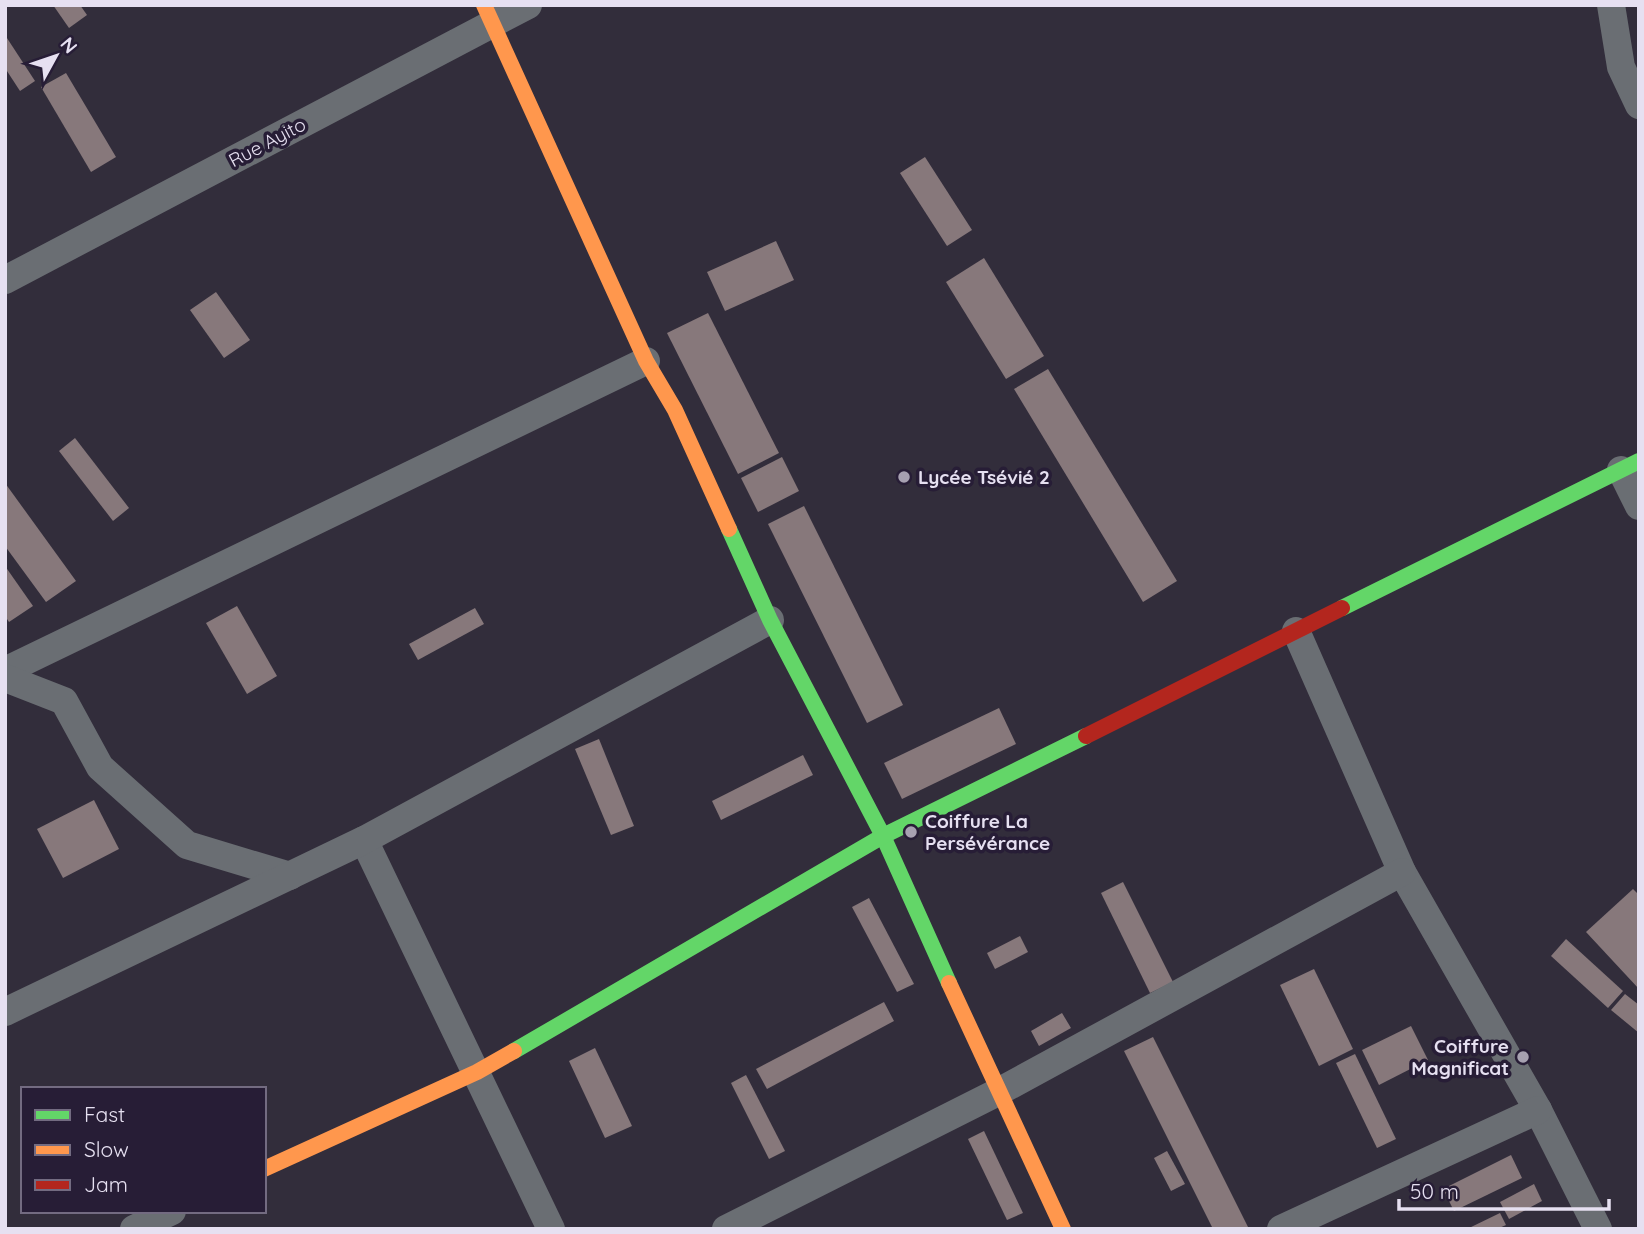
<svg xmlns="http://www.w3.org/2000/svg" width="1644" height="1234" viewBox="0 0 1644 1234" font-family="Quicksand,sans-serif">
  <style>
    .building { fill: #87787b }
    .lines { fill: none; stroke-linecap: round; stroke-linejoin: round }
    .street { stroke: #6a6e73; stroke-width: 28 }
    .fast { stroke: #63d668; stroke-width: 16 }
    .slow { stroke: #ff974d; stroke-width: 16 }
    .jam { stroke: #b3261e; stroke-width: 16 }
    .poi-dot { fill: #a7a1b1; stroke: #271d36; stroke-width: 2.5 }
    .labels { text-anchor: middle; stroke-width: 7; stroke-linejoin: round; paint-order: stroke }
    .street-label { font-size: 19px; fill: #e6e0f1; stroke: #271d36 }
    .poi-label { font-size: 19px; font-weight: bold; fill: #e6e0f1; stroke: #271d36; text-anchor: start }
  </style>
  <rect width="100%" height="100%" fill="#322d3b"/>
  <g class="building">
    <polygon points="53,5 80,5 87,15 69,28"/>
    <polygon points="5,35 35,81 20,91 5,68"/>
    <polygon points="66,73 116,157 91,172 41,87"/>
    <polygon points="925,157 972,230 947,246 900,173"/>
    <polygon points="776,241 794,280 725,311 707,272"/>
    <polygon points="984,258 1044,356 1006,379 946,282"/>
    <polygon points="216,292 250,340 224,358 190,310"/>
    <polygon points="708,313 779,453 738,474 667,333"/>
    <polygon points="1048,369 1177,581 1143,602 1014,389"/>
    <polygon points="75,438 129,508 113,521 59,451"/>
    <polygon points="782,457 799,491 758,512 741,478"/>
    <polygon points="5,483 76,581 46,602 5,546"/>
    <polygon points="804,506 903,705 867,723 768,524"/>
    <polygon points="5,566 33,606 9,622 5,616"/>
    <polygon points="237,606 277,676 247,694 206,623"/>
    <polygon points="475,608 484,624 418,660 409,644"/>
    <polygon points="999,708 1016,744 902,799 884,763"/>
    <polygon points="599,739 634,826 611,835 575,749"/>
    <polygon points="803,755 813,775 721,820 712,801"/>
    <polygon points="94,800 119,849 63,878 37,829"/>
    <polygon points="1123,882 1173,982 1150,993 1101,893"/>
    <polygon points="1633,889 1639,895 1639,989 1586,932"/>
    <polygon points="869,898 914,984 897,992 852,907"/>
    <polygon points="1020,936 1028,952 995,969 987,953"/>
    <polygon points="1566,939 1623,991 1608,1008 1551,956"/>
    <polygon points="1314,969 1353,1049 1319,1066 1280,985"/>
    <polygon points="1625,994 1639,1005 1639,1033 1611,1010"/>
    <polygon points="884,1002 894,1021 767,1089 756,1069"/>
    <polygon points="1062,1013 1071,1028 1039,1046 1031,1031"/>
    <polygon points="1411,1026 1428,1060 1379,1085 1362,1050"/>
    <polygon points="1153,1037 1249,1229 1213,1229 1124,1051"/>
    <polygon points="595,1048 632,1126 605,1138 569,1061"/>
    <polygon points="1355,1054 1396,1139 1377,1148 1336,1063"/>
    <polygon points="746,1075 785,1151 769,1159 731,1083"/>
    <polygon points="984,1131 1023,1213 1007,1220 968,1139"/>
    <polygon points="1167,1151 1185,1184 1171,1191 1154,1158"/>
    <polygon points="1511,1155 1522,1178 1454,1211 1443,1189"/>
    <polygon points="1534,1184 1542,1201 1509,1219 1500,1202"/>
    <polygon points="1500,1213 1506,1225 1497,1229 1467,1229"/>
  </g>
  <g class="lines">
    <g class="street">
      <polyline points="1611,5 1621,67 1639,105"/>
      <polyline points="5,280 528,5"/>
      <polyline points="1621,470 1639,506"/>
      <polyline points="1296,631 1402,872 1538,1110 1598,1229"/>
      <polyline points="5,671 646,361"/>
      <polyline points="5,678 64,701 100,767 187,845 290,876"/>
      <polyline points="364,840 551,1229"/>
      <polyline points="5,1012 364,840 770,620"/>
      <polyline points="134,1229 172,1211"/>
      <polyline points="726,1229 998,1092 1402,872"/>
      <polyline points="1281,1229 1538,1110"/>
    </g>
    <g class="fast">
      <polyline points="729,529 770,620 883,836 949,983"/>
      <polyline points="1342,608 1639,461"/>
      <polyline points="514,1051 883,836 1086,736"/>
    </g>
    <g class="slow">
      <polyline points="484,5 646,361 675,410 729,529"/>
      <polyline points="949,983 1063,1229"/>
      <polyline points="264,1169 477,1072 514,1051"/>
    </g>
    <polyline class="jam" points="1086,736 1342,608"/>
  </g>
  <g class="poi-dot">
    <circle cx="904" cy="477" r="7"/>
    <circle cx="911" cy="832" r="7"/>
    <circle cx="1523" cy="1057" r="7"/>
  </g>
  <g class="labels">
    <g class="street-label">
      <text transform="translate(267 142) rotate(-28)" y="7">Rue Ayito</text>
    </g>
    <g class="poi-label">
      <text x="918" y="484">Lycée Tsévié 2</text>
      <text x="925" y="828">Coiffure La<tspan x="925" dy="22">Persévérance</tspan></text>
      <text x="1509" y="1053" text-anchor="end">Coiffure<tspan x="1509" dy="22">Magnificat</tspan></text>
    </g>
  </g>
  <rect width="1644" height="1234" fill="none" stroke="#e6e0f1" stroke-width="14"/>
  <rect x="21" y="1087" width="245" height="126" fill="#271d36" stroke="#736b81" stroke-width="2"/>
  <rect x="35" y="1110" width="35" height="10" fill="#63d668" stroke="#736b81" stroke-width="2"/>
  <text x="84" y="1122" font-size="21" fill="#e6e0f1">Fast</text>
  <rect x="35" y="1145" width="35" height="10" fill="#ff974d" stroke="#736b81" stroke-width="2"/>
  <text x="84" y="1157" font-size="21" fill="#e6e0f1">Slow</text>
  <rect x="35" y="1180" width="35" height="10" fill="#b3261e" stroke="#736b81" stroke-width="2"/>
  <text x="84" y="1192" font-size="21" fill="#e6e0f1">Jam</text>
  <g transform="translate(56 56) rotate(50)" stroke="#271d36" stroke-width="5" paint-order="stroke">
  <path d="M0-5L12 26L0 18L-12 26Z" fill="#e6e0f1"/>
  <text y="-10" font-size="19" font-weight="bold" text-anchor="middle" fill="#e6e0f1">N</text>
  </g>
  <path d="M1399 1199v10h210v-10" fill="none" stroke="#e6e0f1" stroke-width="3.5"/>
  <text x="1410" y="1199" font-size="21" fill="#e6e0f1" stroke="#271d36" stroke-width="5" paint-order="stroke">50 m</text>
</svg>
